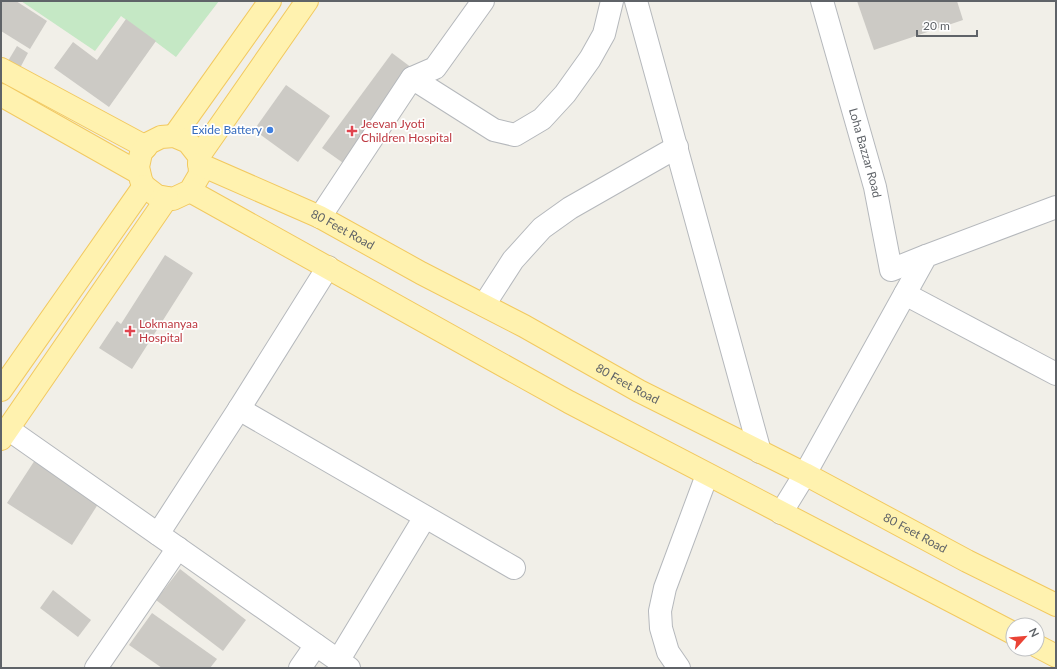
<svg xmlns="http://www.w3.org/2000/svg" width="1057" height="669" viewBox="0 0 1057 669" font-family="Lato,sans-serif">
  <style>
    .green { fill: #c5e8c5 }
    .building { fill: #cccac5 }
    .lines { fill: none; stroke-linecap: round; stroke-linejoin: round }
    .minor-casing { stroke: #b5b8bc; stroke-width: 24 }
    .major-casing { stroke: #f2c960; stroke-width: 24 }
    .minor { stroke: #fff; stroke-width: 22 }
    .major { stroke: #fff2af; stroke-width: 22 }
    .shop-dot { fill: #3f7fe0; stroke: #fff; stroke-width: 1.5 }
    .health-dot { fill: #e0444e; stroke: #fff; stroke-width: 1.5 }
    .labels { text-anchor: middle; stroke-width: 3.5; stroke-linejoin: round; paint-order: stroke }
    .health-label { font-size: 12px; fill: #be3a42; stroke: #fff; text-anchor: start }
    .shop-label { font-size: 12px; fill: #366cbe; stroke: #fff; text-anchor: end }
    .street-label { font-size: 12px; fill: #5f6368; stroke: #fff }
  </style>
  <rect width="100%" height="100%" fill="#f1efe8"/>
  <polygon class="green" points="21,1 219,1 176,57 121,16 95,51"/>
  <g class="building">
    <polygon points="1,1 16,1 47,21 30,49 1,31"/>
    <polygon points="857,1 957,1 963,20 874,50"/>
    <polygon points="126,19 156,41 109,107 54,68 73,42 97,60"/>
    <polygon points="17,46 28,53 20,68 8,61"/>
    <polygon points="392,53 416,71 346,165 322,148"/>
    <polygon points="286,85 330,116 298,162 254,130"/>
    <polygon points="165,255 193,273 132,369 99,348 117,321 121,324"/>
    <polygon points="35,460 100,501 72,545 7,503"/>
    <polygon points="180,569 246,620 223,651 156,600"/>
    <polygon points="53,590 91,620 78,637 40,608"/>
    <polygon points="152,613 217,659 210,668 162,668 129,645"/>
  </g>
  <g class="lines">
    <g class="minor-casing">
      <g id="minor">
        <polyline points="636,1 760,452"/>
        <path id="s1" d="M 822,1 L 875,187 L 891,270 L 926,256"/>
        <polyline points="412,78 435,68 483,1"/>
        <polyline points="320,217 412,78 494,130 515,135 542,119 565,94 590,59 604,34 612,1"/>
        <polyline points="905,294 1056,374"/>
        <polyline points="484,305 513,260 542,228 570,208 677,147"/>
        <polyline points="239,409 514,568"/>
        <polyline points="8,429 349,668"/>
        <polyline points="781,513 805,474 926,256 1056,207"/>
        <polyline points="158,534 239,409 328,267"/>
        <polyline points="338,661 425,517"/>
        <polyline points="96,668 178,548"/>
        <polyline points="300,668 316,645"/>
        <polyline points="679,668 668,652 661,628 660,611 665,588 707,475"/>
      </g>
    </g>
    <g class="major-casing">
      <g id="major">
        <polyline points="1,69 146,147"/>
        <polyline points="1,95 139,173"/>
        <polyline points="174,136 270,1"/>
        <polyline points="199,156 188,142 174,136 161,137 149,143 141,153 138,167 141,180 144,186 157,196 173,199 190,191 200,174 199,156 307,1"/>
        <path id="s2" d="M 199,164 L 320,217 L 421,273 L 524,326 L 639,391 L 805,474 L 967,561 L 1056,605"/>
        <polyline points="190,191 569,402 1013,633"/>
        <polyline points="1,390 144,186"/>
        <polyline points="1,439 167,198"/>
        <polyline points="1037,646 1056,656"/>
      </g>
    </g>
    <use href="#minor" class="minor"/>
    <use href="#major" class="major"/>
  </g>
  <circle class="shop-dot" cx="270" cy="130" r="4"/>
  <g class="health-dot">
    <path d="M350 125h4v4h4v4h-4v4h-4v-4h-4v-4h4z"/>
    <path d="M128 325h4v4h4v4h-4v4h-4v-4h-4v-4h4z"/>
  </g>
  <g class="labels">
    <g class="health-label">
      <text x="361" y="128">Jeevan Jyoti<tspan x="361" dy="14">Children Hospital</tspan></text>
      <text x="139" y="328">Lokmanyaa<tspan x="139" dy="14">Hospital</tspan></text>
    </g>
    <g class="shop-label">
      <text x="262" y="134">Exide Battery</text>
    </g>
    <g class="street-label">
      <text dy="4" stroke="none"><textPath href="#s1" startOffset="158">Loha Bazzar Road</textPath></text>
      <text dy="4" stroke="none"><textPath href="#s2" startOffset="158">80 Feet Road</textPath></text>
      <text dy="4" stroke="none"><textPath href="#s2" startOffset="482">80 Feet Road</textPath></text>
      <text dy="4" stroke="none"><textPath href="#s2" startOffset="806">80 Feet Road</textPath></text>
    </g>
  </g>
  <rect width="1057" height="669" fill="none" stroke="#5f6368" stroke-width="4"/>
  <g transform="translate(1025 637) rotate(63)"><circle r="19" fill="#ffffff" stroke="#bfc1c3"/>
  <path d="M0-3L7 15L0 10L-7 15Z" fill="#ea4335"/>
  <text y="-6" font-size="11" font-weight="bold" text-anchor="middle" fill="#5f6368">N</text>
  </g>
  <path d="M917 30v6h60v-6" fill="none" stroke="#5f6368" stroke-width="2"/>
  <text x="923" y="30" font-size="12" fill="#5f6368" stroke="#ffffff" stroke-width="3" paint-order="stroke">20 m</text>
</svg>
